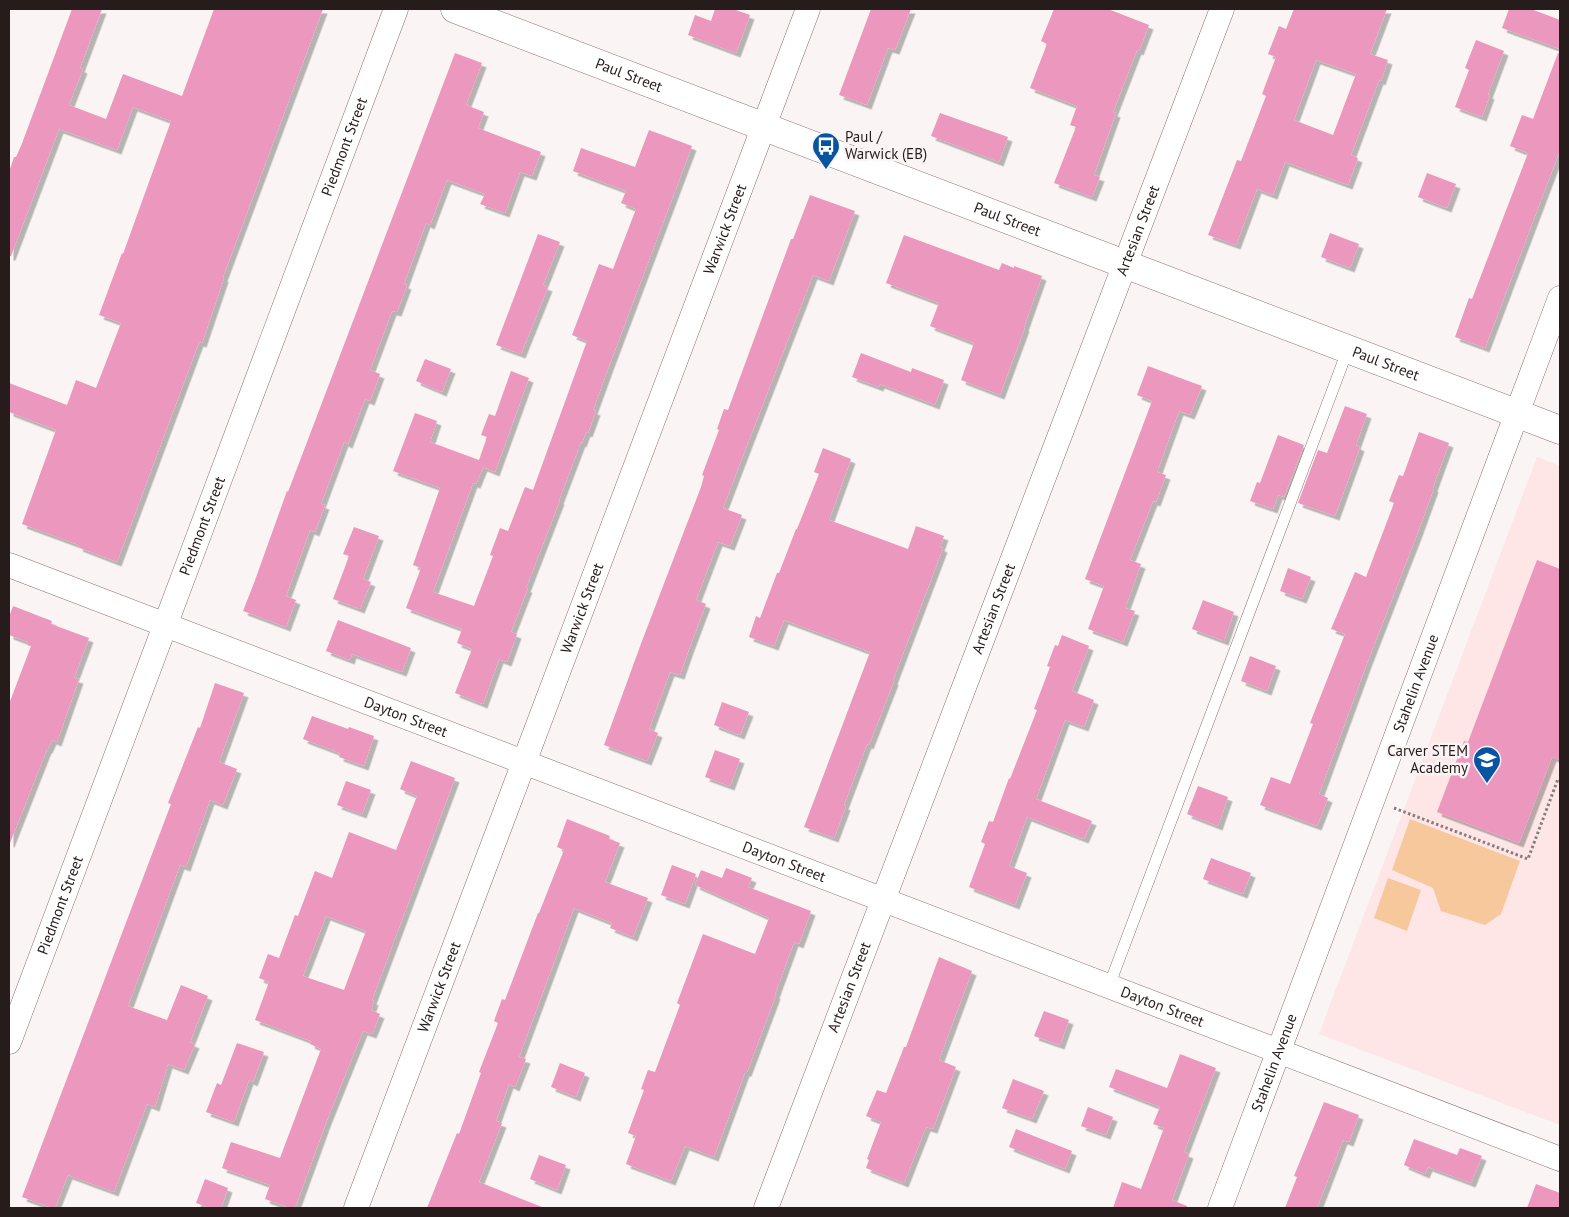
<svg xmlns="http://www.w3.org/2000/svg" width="1569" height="1217" viewBox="0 0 1569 1217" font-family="'PT Sans',sans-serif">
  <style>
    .built { fill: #fee5e6 }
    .green { fill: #f8c89d }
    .building { fill: #ec97be; fill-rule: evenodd; filter: url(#shadow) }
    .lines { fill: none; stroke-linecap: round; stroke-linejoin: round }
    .service-casing { stroke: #8d7172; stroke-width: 12 }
    .minor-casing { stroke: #8d7172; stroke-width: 25 }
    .tertiary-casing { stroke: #8d7172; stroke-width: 29 }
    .path { stroke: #877e7e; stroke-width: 3; stroke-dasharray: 2.5 2.5; stroke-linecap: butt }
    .service { stroke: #fff; stroke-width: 11 }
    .minor { stroke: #fff; stroke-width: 24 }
    .tertiary { stroke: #fff; stroke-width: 28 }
    .labels { text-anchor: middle; stroke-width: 5; stroke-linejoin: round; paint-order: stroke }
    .street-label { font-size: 15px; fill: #271c1c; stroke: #faf4f4 }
    .poi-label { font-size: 15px; fill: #271c1c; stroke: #faf4f4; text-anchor: start }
  </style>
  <defs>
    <filter id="shadow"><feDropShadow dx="4.5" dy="4.5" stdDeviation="0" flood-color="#0004"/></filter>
  </defs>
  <rect width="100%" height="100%" fill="#faf4f4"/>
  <polygon class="built" points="1537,457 1560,466 1560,1125 1319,1034"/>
  <g class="green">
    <polygon points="1410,819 1520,861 1501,914 1485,925 1441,911 1433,888 1392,870"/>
    <polygon points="1388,878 1421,890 1407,931 1374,918"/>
  </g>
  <g class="building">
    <polygon points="72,9 102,9 80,68 83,69 69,105 106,119 123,74 182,96 214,9 323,9 223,277 224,278 202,343 199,342 117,562 78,547 79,545 22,524 56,430 9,412 9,383 67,405 76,380 96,388 121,323 99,315 122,253 123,254 171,121 133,107 117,150 59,129 11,256 9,256 9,172 14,157 16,157 21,146"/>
    <polygon points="715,9 733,9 750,15 736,53 688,35 695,15 711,21"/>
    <polygon points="871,9 911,9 895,50 888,48 867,105 839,95"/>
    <polygon points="1054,9 1108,9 1149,25 1139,51 1137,50 1113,112 1116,113 1094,175 1100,177 1092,197 1054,183 1076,127 1070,125 1077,106 1030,88 1047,44 1041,41"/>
    <path d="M 1294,9 L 1387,9 L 1370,54 L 1388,60 L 1381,81 L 1379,80 L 1351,155 L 1358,158 L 1348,185 L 1285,162 L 1273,195 L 1257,189 L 1236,245 L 1208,235 L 1237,160 L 1241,161 L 1266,96 L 1262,94 L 1276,57 L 1268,54 L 1279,26 L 1286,29 ZM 1316,60 L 1356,74 L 1333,135 L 1294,120 Z"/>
    <polygon points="1509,9 1531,9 1560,20 1560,49 1502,28"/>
    <polygon points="1476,40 1504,51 1488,94 1490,95 1482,117 1455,107 1469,70 1465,68"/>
    <polygon points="455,53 482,63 466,105 484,112 478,128 541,152 532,176 520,172 505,213 480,204 485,194 447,180 430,225 426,223 404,284 407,285 397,312 392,311 370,370 380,374 370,401 365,399 348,444 344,442 321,504 325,505 315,532 310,530 286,596 296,600 286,627 243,611 254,583 287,491 288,492"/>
    <polygon points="1558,53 1560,53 1560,150 1485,348 1455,337 1469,298 1472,299 1528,153 1510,146 1522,115 1533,119"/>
    <polygon points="940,113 1008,137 999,162 931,136"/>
    <polygon points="649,130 692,146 609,366 593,410 596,411 588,433 586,432 582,443 581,442 559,500 560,500 526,588 528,588 511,632 517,634 507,662 499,659 483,704 455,693 472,649 457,643 462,629 406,608 421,568 413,565 440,488 393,471 415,413 437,421 430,442 479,460 487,437 481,435 489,414 495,416 511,371 529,378 495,472 483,467 476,484 473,483 433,592 474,606 493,556 490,555 500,528 508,531 525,487 533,490 554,432 587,341 572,335 599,264 613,269 636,209 621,203 626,191 573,171 581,148 635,167"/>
    <polygon points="1427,173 1456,184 1447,208 1418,197"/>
    <polygon points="810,195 855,211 829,281 813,275 744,453 723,508 742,515 730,546 718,542 696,600 706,604 689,649 680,675 670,672 649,729 658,733 647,761 604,745 642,641 701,487 704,476 702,475 719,430 717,429 724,409 728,410 791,239 793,239"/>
    <polygon points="1330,233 1359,244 1350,268 1321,257"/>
    <polygon points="538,234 560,242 543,285 548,287 521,354 496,345"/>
    <polygon points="904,235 999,270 1002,263 1014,268 1014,266 1042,276 1024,327 1025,327 1000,395 961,380 974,343 930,326 939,303 886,283"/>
    <polygon points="861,353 911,372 912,368 944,380 935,405 880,384 879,387 852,377"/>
    <polygon points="425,359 451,369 442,392 416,381"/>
    <polygon points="1148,366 1202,386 1190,415 1179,411 1157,472 1166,475 1156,502 1153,501 1130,560 1141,564 1125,608 1135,611 1123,642 1088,629 1104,586 1085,579 1152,401 1137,395"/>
    <polygon points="1345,406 1367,414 1356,445 1360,447 1335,516 1298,503 1318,450 1327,453"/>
    <polygon points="1419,432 1449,443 1433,487 1434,488 1418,532 1367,663 1319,794 1328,798 1317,826 1260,805 1271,777 1290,784 1313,724 1310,723 1345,634 1331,629 1355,572 1366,577 1394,503 1389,501 1399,475 1403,476"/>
    <polygon points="1278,435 1304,445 1284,497 1278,495 1273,509 1250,501 1257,482 1260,483"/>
    <polygon points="823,448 851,459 829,520 908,549 916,526 944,536 940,547 943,548 893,680 894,681 869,745 867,744 844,805 846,806 834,838 804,827 870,652 784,620 774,646 749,637 756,616 760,618 777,573 779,573 796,529 797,529 819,474 814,472"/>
    <polygon points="354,527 379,536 363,579 371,582 360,609 333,599 349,556 343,554"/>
    <polygon points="1537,560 1560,569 1560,760 1552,757 1519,843 1437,812 1464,741 1468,742"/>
    <polygon points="1288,568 1311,577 1302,599 1280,591"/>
    <polygon points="1203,600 1234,612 1224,641 1192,629"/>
    <polygon points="13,606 52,621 51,624 89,638 74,678 79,679 57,742 52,740 48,749 47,749 10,843 9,843 9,704 31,646 27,645 28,642 9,635 9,617"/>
    <polygon points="338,620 411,648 402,672 352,654 350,660 326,651"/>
    <polygon points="1062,635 1089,646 1072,691 1094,700 1084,727 1065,720 1036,799 1092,821 1084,839 1027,817 1009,866 1027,873 1015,905 969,887 985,844 981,842 989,821 993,822 1009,778 1010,779 1037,710 1034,709 1050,667 1047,666 1055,645 1058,646"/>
    <polygon points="1250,656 1276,666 1267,691 1241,681"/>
    <polygon points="215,683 244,693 219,762 237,769 223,805 210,800 186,867 180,865 128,1006 167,1020 181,985 208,996 190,1042 195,1044 184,1070 168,1064 155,1107 147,1104 114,1192 68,1175 55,1208 52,1208 22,1197 171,804 168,803 198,727 200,728"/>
    <polygon points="722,702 749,712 740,735 714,725"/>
    <polygon points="312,716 348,729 349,727 374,736 364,766 339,757 340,753 303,739"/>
    <polygon points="715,750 740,759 730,786 705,777"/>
    <path d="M 411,761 L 455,778 L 372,1000 L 374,1001 L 371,1010 L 380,1014 L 372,1034 L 363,1031 L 327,1120 L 295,1208 L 290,1208 L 265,1199 L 270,1185 L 222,1168 L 231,1142 L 280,1158 L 321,1049 L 310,1044 L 311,1041 L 255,1020 L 269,982 L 259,978 L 268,954 L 279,958 L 295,915 L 298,916 L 315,871 L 332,878 L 349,832 L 396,850 L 417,796 L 400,789 ZM 326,916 L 366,931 L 344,990 L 303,976 Z"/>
    <polygon points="346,781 371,790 362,814 337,805"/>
    <polygon points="1198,786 1228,797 1218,826 1187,814"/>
    <polygon points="567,819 610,836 609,839 620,843 605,882 648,898 633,937 610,928 612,923 574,908 519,1057 526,1059 515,1087 509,1084 496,1121 502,1123 479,1182 542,1207 542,1208 427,1208 457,1133 459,1134 481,1073 479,1072 498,1023 494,1021 502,999 505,1000 538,913 539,913 564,850 557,847"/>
    <polygon points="1211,858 1251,873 1243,894 1203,879"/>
    <polygon points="672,865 696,874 685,904 661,895"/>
    <polygon points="726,868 752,878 748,887 811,911 799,944 794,942 775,994 776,995 747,1072 745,1072 714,1157 685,1146 671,1181 626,1164 636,1136 628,1133 644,1090 641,1089 648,1070 655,1072 680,1005 677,1003 703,934 755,954 769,918 695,885 701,870 722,878"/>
    <polygon points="939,957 972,971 939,1060 956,1067 933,1129 926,1127 904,1183 866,1168 869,1160 867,1159 881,1122 866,1116 877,1090 886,1093 904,1047 906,1047"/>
    <polygon points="1044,1011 1069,1020 1060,1045 1034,1036"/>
    <polygon points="237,1043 264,1052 253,1082 249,1080 234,1122 206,1112 217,1083 221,1085"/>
    <polygon points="1180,1054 1216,1068 1184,1152 1189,1154 1172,1200 1187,1206 1187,1208 1113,1208 1122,1182 1141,1189 1164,1128 1153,1124 1160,1107 1109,1087 1116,1069 1167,1088"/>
    <polygon points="560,1063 585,1073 576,1097 551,1087"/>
    <polygon points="1013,1079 1044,1091 1032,1119 1002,1108"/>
    <polygon points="1324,1102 1359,1115 1349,1142 1343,1140 1317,1208 1285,1208 1297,1177 1294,1176"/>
    <polygon points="1088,1107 1113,1117 1106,1135 1081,1126"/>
    <polygon points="1016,1129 1072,1151 1065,1169 1009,1147"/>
    <polygon points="1414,1139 1457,1155 1460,1148 1482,1156 1471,1183 1428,1167 1425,1174 1404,1165"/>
    <polygon points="539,1155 566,1165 557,1190 530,1179"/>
    <polygon points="205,1179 228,1188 221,1208 210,1208 196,1203"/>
    <polygon points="1536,1184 1560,1193 1560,1208 1527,1208"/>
  </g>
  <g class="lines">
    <g class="service-casing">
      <polyline id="service" points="1109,986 1348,349"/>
    </g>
    <g class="minor-casing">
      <g id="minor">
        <path id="s1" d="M 9,565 L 1560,1159"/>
        <path id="s2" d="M 9,1042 L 396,9"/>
        <path id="s3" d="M 356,1208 L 808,9"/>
        <path id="s4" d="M 766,1208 C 916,808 1071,409 1222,9"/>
        <path id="s5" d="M 1220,1208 L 1560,298"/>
      </g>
    </g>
    <g class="tertiary-casing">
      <g id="tertiary">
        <path id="s6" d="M 455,9 L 1560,430"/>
      </g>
    </g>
    <polyline class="path" points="1394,808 1528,859 1558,779 1560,780"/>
    <use href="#service" class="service"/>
    <use href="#minor" class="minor"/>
    <use href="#tertiary" class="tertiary"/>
  </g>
  <defs>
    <g id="bus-pin" transform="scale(1.4375)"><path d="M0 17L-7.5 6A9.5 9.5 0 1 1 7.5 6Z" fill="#0754a3" stroke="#faf4f4"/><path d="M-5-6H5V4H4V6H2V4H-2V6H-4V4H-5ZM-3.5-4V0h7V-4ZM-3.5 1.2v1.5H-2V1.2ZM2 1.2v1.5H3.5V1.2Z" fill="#fff"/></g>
    <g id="school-pin" transform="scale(1.4375)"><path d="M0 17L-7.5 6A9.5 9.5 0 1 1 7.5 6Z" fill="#0754a3" stroke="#faf4f4"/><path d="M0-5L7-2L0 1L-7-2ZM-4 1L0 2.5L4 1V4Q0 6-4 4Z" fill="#fff"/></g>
  </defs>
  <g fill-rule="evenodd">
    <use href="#bus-pin" x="826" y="146"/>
    <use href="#school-pin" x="1487" y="760"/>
  </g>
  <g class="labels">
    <g class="street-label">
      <text dy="5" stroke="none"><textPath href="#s6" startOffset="186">Paul Street</textPath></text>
      <text dy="5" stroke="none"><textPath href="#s2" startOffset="956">Piedmont Street</textPath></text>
      <text dy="5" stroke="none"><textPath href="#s6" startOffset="591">Paul Street</textPath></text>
      <text dy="5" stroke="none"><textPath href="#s3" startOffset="1046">Warwick Street</textPath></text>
      <text dy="5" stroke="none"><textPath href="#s4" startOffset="1046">Artesian Street</textPath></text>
      <text dy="5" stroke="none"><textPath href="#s6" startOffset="996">Paul Street</textPath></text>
      <text dy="5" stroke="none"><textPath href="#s2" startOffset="551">Piedmont Street</textPath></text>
      <text dy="5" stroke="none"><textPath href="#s3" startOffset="641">Warwick Street</textPath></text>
      <text dy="5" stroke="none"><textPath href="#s4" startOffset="641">Artesian Street</textPath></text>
      <text dy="5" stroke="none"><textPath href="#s5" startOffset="560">Stahelin Avenue</textPath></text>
      <text dy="5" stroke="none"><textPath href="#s1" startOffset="425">Dayton Street</textPath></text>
      <text dy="5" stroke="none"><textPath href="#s1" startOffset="830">Dayton Street</textPath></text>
      <text dy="5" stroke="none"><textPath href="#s2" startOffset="146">Piedmont Street</textPath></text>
      <text dy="5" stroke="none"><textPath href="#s3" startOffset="236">Warwick Street</textPath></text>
      <text dy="5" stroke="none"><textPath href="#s4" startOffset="236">Artesian Street</textPath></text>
      <text dy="5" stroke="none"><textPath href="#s1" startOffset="1235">Dayton Street</textPath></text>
      <text dy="5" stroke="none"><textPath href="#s5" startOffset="155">Stahelin Avenue</textPath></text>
    </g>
    <g class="poi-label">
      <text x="845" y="142">Paul /<tspan x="845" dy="17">Warwick (EB)</tspan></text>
      <text x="1468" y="756" text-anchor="end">Carver STEM<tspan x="1468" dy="17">Academy</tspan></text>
    </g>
  </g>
  <rect width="1569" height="1217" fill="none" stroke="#271c1c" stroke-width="20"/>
</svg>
